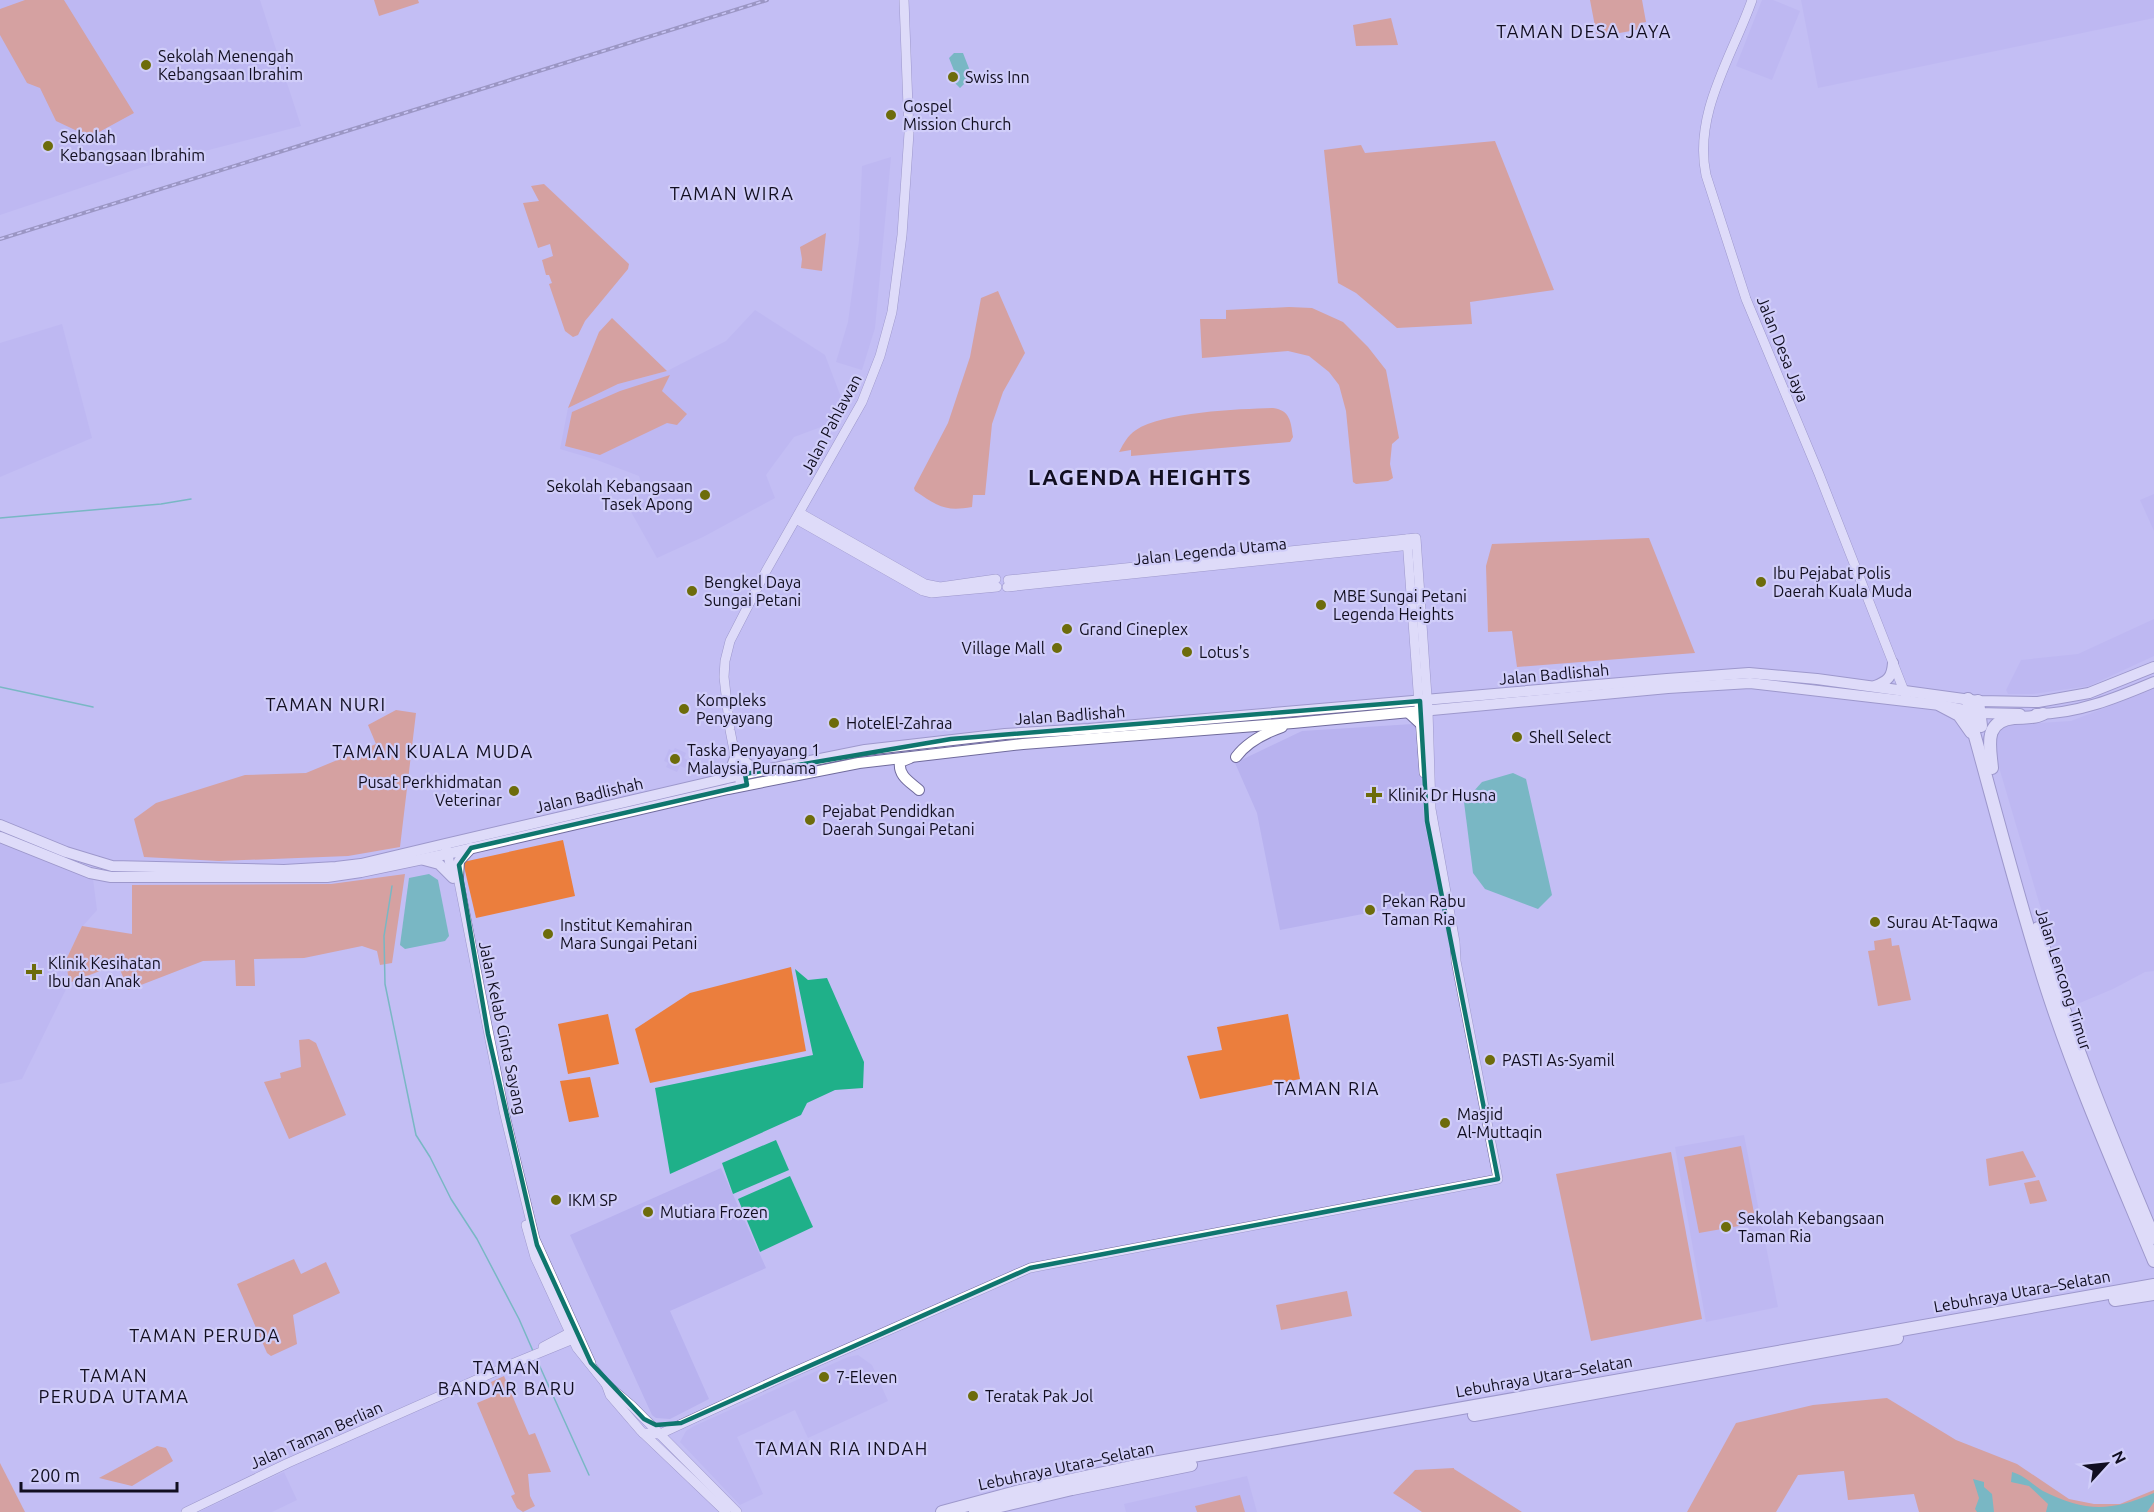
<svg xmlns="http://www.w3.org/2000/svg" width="2154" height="1512" viewBox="0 0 2154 1512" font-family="Ubuntu,sans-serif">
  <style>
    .built { fill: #b8b2ef }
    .green { fill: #eb7e3d }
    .water { fill: #1fb089 }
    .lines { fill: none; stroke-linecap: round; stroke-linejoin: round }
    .stream { stroke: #1fb089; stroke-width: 1.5 }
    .secondary-casing { stroke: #706b9c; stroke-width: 10 }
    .primary-casing { stroke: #706b9c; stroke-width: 12 }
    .highway-casing { stroke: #706b9c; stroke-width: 14 }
    .secondary { stroke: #fff; stroke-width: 9 }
    .primary { stroke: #fff; stroke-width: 10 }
    .highway { stroke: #fff; stroke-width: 12 }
    .rail-casing { stroke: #6a668a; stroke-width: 4 }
    .rail { stroke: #d0cdf9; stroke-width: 1.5; stroke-dasharray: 4.5; stroke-linecap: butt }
    .marked { fill: none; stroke: #0f766e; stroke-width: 4.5; stroke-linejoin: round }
    .poi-dot { fill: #6d6c0b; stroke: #d0cdf9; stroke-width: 2 }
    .labels { text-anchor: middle; stroke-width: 4.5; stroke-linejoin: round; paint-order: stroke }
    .poi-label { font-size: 16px; fill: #110e20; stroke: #d0cdf9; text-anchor: start }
    .street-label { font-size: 16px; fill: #110e20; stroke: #d0cdf9 }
    .neighbourhood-label { font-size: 18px; letter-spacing: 1.5px; fill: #110e20; stroke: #d0cdf9 }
    .district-label { font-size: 22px; font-weight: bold; letter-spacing: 1.5px; fill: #110e20; stroke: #d0cdf9 }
  </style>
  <rect width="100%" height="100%" fill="#c3bef4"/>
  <g class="built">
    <polygon points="0,0 260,0 301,126 143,167 0,215"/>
    <polygon points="1762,0 1773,0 1800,11 1772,80 1736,66"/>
    <polygon points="1801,0 2154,0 2154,18 1818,88"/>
    <polygon points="891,157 875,328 862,370 836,362 848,322 859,241 862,166"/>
    <polygon points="755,310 825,355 844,405 831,432 821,427 794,437 774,464 766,475 775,498 703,537 657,558 626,503 641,492 642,486 639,476 597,460 560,449 568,408 618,384 667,371 726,341"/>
    <polygon points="62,324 92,438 0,477 0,343"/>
    <polygon points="2154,494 2154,531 2140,500"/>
    <polygon points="2154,619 2154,656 2089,686 2033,694 2008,694 2006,690 2021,660 2078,654"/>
    <polygon points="2154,689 2154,971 2145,972 2113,989 2070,1007 1993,747 1996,734 2001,729 2010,725 2071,721"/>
    <polygon points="1413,724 1418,729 1424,821 1440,899 1280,930 1257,813 1235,763 1302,731"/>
    <polygon points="675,748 686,753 684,758 688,760 685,768 680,766 677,772 666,767 668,763 664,761 669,749 673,751"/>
    <polygon points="0,844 93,879 97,910 81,928 66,960 69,983 22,1079 0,1084"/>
    <polygon points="1744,1135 1778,1307 1706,1322 1675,1147"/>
    <polygon points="721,1168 766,1268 670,1311 709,1399 670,1419 656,1418 652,1415 570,1235"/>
    <polygon points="858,1355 872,1365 888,1401 808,1438 795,1410 737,1437 763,1494 740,1505 680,1442 686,1431 694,1426 848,1357"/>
    <polygon points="284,1472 297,1500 272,1512 199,1512"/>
    <polygon points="1247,1476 1257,1512 1126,1512 1124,1504"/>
  </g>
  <g class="green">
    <polygon points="25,0 64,0 134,113 90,137 56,121 40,88 27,83 0,35 0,9"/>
    <polygon points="374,0 418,0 419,3 379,16"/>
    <polygon points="1590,0 1642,0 1646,22 1641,23 1642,29 1597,37"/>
    <polygon points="1391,18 1398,45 1356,46 1353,25"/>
    <polygon points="1495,141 1554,290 1470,302 1472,324 1397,328 1356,293 1338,283 1324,150 1361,145 1365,153"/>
    <polygon points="544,184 629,264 628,269 585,321 578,335 573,337 565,331 549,284 552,283 549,275 546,275 542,260 553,256 550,244 538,248 523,203 539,201 531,186"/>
    <polygon points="826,233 822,271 801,268 802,259 800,247"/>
    <path d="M 998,291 L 1025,353 L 1003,392 L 992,424 L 985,495 L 973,495 L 972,507 C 945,512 938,506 915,491 L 914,488 L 948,423 L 970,357 L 981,298 Z"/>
    <polygon points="1289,307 1312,308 1343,322 1368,347 1386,370 1399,438 1392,444 1390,464 1393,478 1388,481 1356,484 1353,482 1346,411 1339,385 1329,372 1309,356 1288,351 1202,358 1200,319 1226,319 1226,310"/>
    <polygon points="612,318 667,371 618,384 568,408 599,332"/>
    <polygon points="670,375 662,391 687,414 677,425 667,423 600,455 565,446 572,412 620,391"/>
    <path d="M 1273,408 C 1290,410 1291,422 1293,437 L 1290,442 L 1131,456 L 1131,450 L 1119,452 C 1124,443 1127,436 1136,430 C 1162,412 1240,409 1273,408 Z"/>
    <polygon points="1649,538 1695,653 1517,667 1512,631 1488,632 1486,566 1492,544"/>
    <polygon points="396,710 416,713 400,847 348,856 219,861 144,857 134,819 156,803 245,775 306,773 376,744 368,725"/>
    <polygon points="563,840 575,896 476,918 463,862"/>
    <polygon points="405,874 392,963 380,965 377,951 362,946 304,958 254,959 255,986 236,986 235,960 203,961 128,990 118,964 69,983 66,960 82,926 132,934 132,885 331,884"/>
    <polygon points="1891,938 1892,946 1899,945 1911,1000 1878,1006 1868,951 1875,950 1874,941"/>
    <polygon points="791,967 806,1051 650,1083 635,1029 690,993"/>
    <polygon points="608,1014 619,1064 568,1074 558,1024"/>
    <polygon points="1288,1014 1300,1079 1200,1099 1187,1056 1222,1050 1217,1027"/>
    <polygon points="309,1039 316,1043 346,1115 289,1139 264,1082 281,1078 280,1073 301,1067 299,1040"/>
    <polygon points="590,1077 599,1117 569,1122 560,1081"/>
    <polygon points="1741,1146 1756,1223 1699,1233 1684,1157"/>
    <polygon points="2023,1151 2036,1177 1989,1186 1986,1159"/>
    <polygon points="1671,1152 1702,1319 1591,1341 1556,1174"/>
    <polygon points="2039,1180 2047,1201 2030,1204 2024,1183"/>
    <polygon points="294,1259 301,1274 326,1262 340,1293 293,1315 297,1344 271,1356 267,1353 237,1284"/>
    <polygon points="1347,1291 1352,1316 1281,1330 1276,1305"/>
    <polygon points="504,1376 529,1435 535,1433 551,1472 528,1474 530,1496 535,1506 523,1512 517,1508 511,1496 515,1494 477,1403 496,1395 491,1382"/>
    <polygon points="1887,1398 1956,1440 2017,1464 2069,1499 2094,1504 2120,1504 2154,1490 2154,1512 1919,1512 1914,1494 1848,1500 1844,1471 1798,1475 1776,1512 1687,1512 1736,1423 1813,1405"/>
    <polygon points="157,1446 166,1448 173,1461 132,1486 99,1478"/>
    <polygon points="0,1463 25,1512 0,1512"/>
    <polygon points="1454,1468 1454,1469 1522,1512 1422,1512 1393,1493 1415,1470"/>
    <polygon points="1240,1495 1245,1512 1197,1512 1195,1506"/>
  </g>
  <g class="water">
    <polygon points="954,53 963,53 972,76 960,88 950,78 955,73 949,58"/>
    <polygon points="1513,773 1526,779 1552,895 1538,909 1485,889 1473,873 1464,802 1482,782"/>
    <polygon points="429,874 438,880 449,936 445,941 405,949 400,945 409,878"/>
    <polygon points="795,969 808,980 827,978 864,1062 863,1088 835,1090 807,1103 801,1115 670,1174 655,1088 813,1055"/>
    <polygon points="776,1140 789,1170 733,1194 722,1163"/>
    <polygon points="790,1176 813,1227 760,1252 738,1199"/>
    <path d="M 2012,1472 C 2024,1475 2033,1485 2043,1491 C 2085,1512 2110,1512 2154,1493 L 2154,1502 L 2147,1512 L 2046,1512 L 2048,1504 L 2029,1486 L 2011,1482 Z"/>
    <polygon points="1973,1479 1984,1482 1984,1487 1992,1494 1994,1512 1977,1512 1975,1509 1979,1498"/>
  </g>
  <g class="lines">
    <g class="stream">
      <polyline points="0,518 161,504 191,499"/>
      <polyline points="0,687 93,707"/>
      <polyline points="392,886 384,936 385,984 416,1135 430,1157 451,1199 477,1239 519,1319 533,1351"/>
      <polyline points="536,1358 589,1475"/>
    </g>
    <g class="secondary-casing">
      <g id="secondary">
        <path d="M 1752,0 C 1733,55 1693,113 1706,175 L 1746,299 L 1819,474 L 1906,696"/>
        <polyline points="800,513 925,584 940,587 996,579"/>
        <polyline points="796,519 923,591 931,593 997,587"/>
        <polyline points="1407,539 1424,773"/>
        <polyline points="1007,587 1411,545"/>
        <polyline points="740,781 730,730 724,677 725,661 730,641 766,571 862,402 880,356 892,312 902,235 909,133 904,0"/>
        <polyline points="446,847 453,877"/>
        <polyline points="457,872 504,1111 535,1239 591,1363"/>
        <polyline points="526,1225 535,1257 577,1348 605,1383 632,1406 737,1512"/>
        <polyline points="543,1347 573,1331"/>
        <polyline points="606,1384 610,1395 641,1431 726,1512"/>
        <polyline points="643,1433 660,1434 787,1375 1030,1268 1498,1179 1456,961 1455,942 1431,809 1428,711 1416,538 1008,580"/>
        <polyline points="186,1512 288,1463 512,1364 578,1337"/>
      </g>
    </g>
    <g class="primary-casing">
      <g id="primary">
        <path d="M 1875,686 C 1888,681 1892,677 1893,663"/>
        <polyline points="1409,713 1422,725"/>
        <path d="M 2036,714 C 2077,714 2116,698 2154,682"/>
        <polyline points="741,757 747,764 760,770"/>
        <path d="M 1236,757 C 1247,742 1265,733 1282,727"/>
        <path d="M 910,758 L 900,762 C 898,776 910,782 919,790"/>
        <polyline points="721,778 731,769 735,758"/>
        <polyline points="0,825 66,852 112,866 284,870 336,867 361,864 445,844 745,774 865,750 1005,734 1089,729 1667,679 1749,673 1817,679 1978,701 2038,702 2089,693 2154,667"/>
        <polyline points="0,837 90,873 111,877 327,877 361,872 447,854 728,789 859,763 1023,744 1293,723 1668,688 1750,683 1940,705 1978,713 2020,714"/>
        <polyline points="424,860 439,864 453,878"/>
        <polyline points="458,877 459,861 471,848"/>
      </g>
    </g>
    <g class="highway-casing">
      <g id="highway">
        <path d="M 1968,699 L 1971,722 C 1996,812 2019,902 2047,990 C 2077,1082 2117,1172 2154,1261"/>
        <polyline points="1978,701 1981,726"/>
        <polyline points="1940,705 1959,715 1971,732"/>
        <path d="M 1992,768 C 1990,746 1983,721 2014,718 C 2024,717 2034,719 2043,714"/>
        <path d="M 2038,928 C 2069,1034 2111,1136 2154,1238"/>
        <polyline points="2115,1300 2154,1294"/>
        <polyline points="1474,1415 1897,1338"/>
        <polyline points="942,1512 1016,1492 1131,1467 2154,1285"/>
        <polyline points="975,1512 1072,1489 1191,1465"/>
      </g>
    </g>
    <use href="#secondary" class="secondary"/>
    <use href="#primary" class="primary"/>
    <use href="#highway" class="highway"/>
    <g class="rail-casing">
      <polyline id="rail" points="0,239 767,0"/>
    </g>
    <use href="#rail" class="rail"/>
  </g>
  <path d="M0 0H2154V1512H0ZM 1420,701 L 1427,821 L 1498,1179 L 1030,1268 L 681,1423 L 656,1425 L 644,1419 L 591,1363 L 537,1245 L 488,1034 L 459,865 L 471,848 L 747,785 L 745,774 L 951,739 Z" fill="#c3bef4" fill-opacity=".55" fill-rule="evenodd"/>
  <path class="marked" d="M 1420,701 L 1427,821 L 1498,1179 L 1030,1268 L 681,1423 L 656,1425 L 644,1419 L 591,1363 L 537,1245 L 488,1034 L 459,865 L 471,848 L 747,785 L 745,774 L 951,739 Z"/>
  <g class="poi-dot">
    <circle cx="146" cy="65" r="6"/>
    <circle cx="953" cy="77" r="6"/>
    <circle cx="891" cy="115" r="6"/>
    <circle cx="48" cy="146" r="6"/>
    <circle cx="705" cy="495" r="6"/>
    <circle cx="1761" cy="582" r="6"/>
    <circle cx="692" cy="591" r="6"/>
    <circle cx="1321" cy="605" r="6"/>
    <circle cx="1067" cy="629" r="6"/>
    <circle cx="1057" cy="648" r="6"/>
    <circle cx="1187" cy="652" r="6"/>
    <circle cx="684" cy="709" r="6"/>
    <circle cx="834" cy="723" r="6"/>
    <circle cx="1517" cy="737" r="6"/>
    <circle cx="675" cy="759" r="6"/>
    <circle cx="514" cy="791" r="6"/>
    <path d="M1371 786h6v6h6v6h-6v6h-6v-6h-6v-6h6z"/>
    <circle cx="810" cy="820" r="6"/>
    <circle cx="1370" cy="910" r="6"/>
    <circle cx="1875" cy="922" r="6"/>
    <circle cx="548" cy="934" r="6"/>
    <path d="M31 963h6v6h6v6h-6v6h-6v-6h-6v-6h6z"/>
    <circle cx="1490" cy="1060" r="6"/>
    <circle cx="1445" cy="1123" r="6"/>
    <circle cx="556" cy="1200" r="6"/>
    <circle cx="648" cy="1212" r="6"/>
    <circle cx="1726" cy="1227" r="6"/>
    <circle cx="824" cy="1377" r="6"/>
    <circle cx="973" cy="1396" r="6"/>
  </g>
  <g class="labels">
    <g class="poi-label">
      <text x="158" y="62">Sekolah Menengah<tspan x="158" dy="18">Kebangsaan Ibrahim</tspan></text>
      <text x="965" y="83">Swiss Inn</text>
      <text x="903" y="112">Gospel<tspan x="903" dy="18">Mission Church</tspan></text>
      <text x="60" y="143">Sekolah<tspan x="60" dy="18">Kebangsaan Ibrahim</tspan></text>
      <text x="693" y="492" text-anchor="end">Sekolah Kebangsaan<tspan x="693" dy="18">Tasek Apong</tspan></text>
      <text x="1773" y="579">Ibu Pejabat Polis<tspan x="1773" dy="18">Daerah Kuala Muda</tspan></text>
      <text x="704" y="588">Bengkel Daya<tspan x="704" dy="18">Sungai Petani</tspan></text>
      <text x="1333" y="602">MBE Sungai Petani<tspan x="1333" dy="18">Legenda Heights</tspan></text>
      <text x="1079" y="635">Grand Cineplex</text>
      <text x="1045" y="654" text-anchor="end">Village Mall</text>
      <text x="1199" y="658">Lotus's</text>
      <text x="696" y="706">Kompleks<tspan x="696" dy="18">Penyayang</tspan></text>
      <text x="846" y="729">HotelEl-Zahraa</text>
      <text x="1529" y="743">Shell Select</text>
      <text x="687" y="756">Taska Penyayang 1<tspan x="687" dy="18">Malaysia Purnama</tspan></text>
      <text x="502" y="788" text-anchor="end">Pusat Perkhidmatan<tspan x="502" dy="18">Veterinar</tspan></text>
      <text x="1388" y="801">Klinik Dr Husna</text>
      <text x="822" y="817">Pejabat Pendidkan<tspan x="822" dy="18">Daerah Sungai Petani</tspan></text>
      <text x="1382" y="907">Pekan Rabu<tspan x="1382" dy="18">Taman Ria</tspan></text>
      <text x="1887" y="928">Surau At-Taqwa</text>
      <text x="560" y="931">Institut Kemahiran<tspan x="560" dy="18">Mara Sungai Petani</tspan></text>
      <text x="48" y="969">Klinik Kesihatan<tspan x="48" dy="18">Ibu dan Anak</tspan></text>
      <text x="1502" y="1066">PASTI As-Syamil</text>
      <text x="1457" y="1120">Masjid<tspan x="1457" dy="18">Al-Muttaqin</tspan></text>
      <text x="568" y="1206">IKM SP</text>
      <text x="660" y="1218">Mutiara Frozen</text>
      <text x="1738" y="1224">Sekolah Kebangsaan<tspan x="1738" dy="18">Taman Ria</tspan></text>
      <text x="836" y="1383">7-Eleven</text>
      <text x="985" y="1402">Teratak Pak Jol</text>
    </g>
    <g class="street-label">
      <text transform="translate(1783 349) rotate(68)" y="6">Jalan Desa Jaya</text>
      <text transform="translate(831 424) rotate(-62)" y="6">Jalan Pahlawan</text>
      <text transform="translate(1210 551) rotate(-6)" y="6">Jalan Legenda Utama</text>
      <text transform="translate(1554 674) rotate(-5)" y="6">Jalan Badlishah</text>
      <text transform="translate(1070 715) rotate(-4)" y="6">Jalan Badlishah</text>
      <text transform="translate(589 795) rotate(-13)" y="6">Jalan Badlishah</text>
      <text transform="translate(2064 979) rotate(72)" y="6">Jalan Lencong Timur</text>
      <text transform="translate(503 1028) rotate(78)" y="6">Jalan Kelab Cinta Sayang</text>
      <text transform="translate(2022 1291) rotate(-10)" y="6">Lebuhraya Utara–Selatan</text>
      <text transform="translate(1544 1376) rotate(-10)" y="6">Lebuhraya Utara–Selatan</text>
      <text transform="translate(316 1435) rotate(-24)" y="6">Jalan Taman Berlian</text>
      <text transform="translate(1066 1466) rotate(-12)" y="6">Lebuhraya Utara–Selatan</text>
    </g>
    <g class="neighbourhood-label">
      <text x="1584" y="38">TAMAN DESA JAYA</text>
      <text x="732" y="200">TAMAN WIRA</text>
      <text x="326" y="711">TAMAN NURI</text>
      <text x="433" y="758">TAMAN KUALA MUDA</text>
      <text x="1327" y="1095">TAMAN RIA</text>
      <text x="205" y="1342">TAMAN PERUDA</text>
      <text x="507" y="1374">TAMAN<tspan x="507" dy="21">BANDAR BARU</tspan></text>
      <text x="114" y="1382">TAMAN<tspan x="114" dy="21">PERUDA UTAMA</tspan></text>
      <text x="842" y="1455">TAMAN RIA INDAH</text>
    </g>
    <g class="district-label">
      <text x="1140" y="485">LAGENDA HEIGHTS</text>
    </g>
  </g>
  <g transform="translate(2106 1464) rotate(63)" stroke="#d0cdf9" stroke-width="4.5" paint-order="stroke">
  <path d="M0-4.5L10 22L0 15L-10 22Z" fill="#110e20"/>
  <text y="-9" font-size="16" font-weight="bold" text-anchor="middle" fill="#110e20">N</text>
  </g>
  <path d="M21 1482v9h156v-9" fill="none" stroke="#110e20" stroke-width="3"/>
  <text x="30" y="1482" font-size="18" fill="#110e20" stroke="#d0cdf9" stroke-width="4.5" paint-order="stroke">200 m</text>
</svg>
